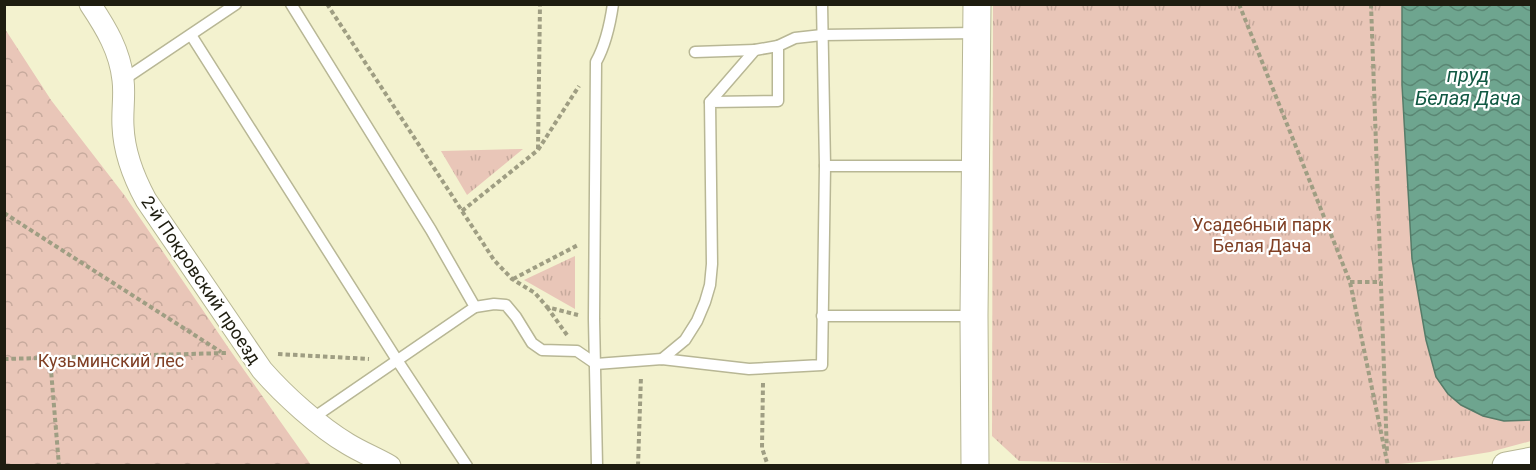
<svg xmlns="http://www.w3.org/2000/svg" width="1536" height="470" viewBox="0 0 1536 470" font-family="Roboto,sans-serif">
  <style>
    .grass { fill: url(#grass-tufts) }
    .forest { fill: url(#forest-crowns) }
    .water { fill: url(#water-waves); stroke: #567c69; stroke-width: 1.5 }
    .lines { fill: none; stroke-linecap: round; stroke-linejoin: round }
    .service-casing { stroke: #b8b795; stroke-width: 13 }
    .minor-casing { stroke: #b8b795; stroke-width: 23 }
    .tertiary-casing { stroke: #b8b795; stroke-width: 29 }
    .path { stroke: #9f9e83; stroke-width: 4; stroke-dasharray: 4.5 3; stroke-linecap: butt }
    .service { stroke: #fff; stroke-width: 10 }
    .minor { stroke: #fff; stroke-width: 21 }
    .tertiary { stroke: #fff; stroke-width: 27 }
    .labels { text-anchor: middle; stroke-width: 4.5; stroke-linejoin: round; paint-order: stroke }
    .park-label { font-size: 18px; fill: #804025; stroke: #fff }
    .street-label { font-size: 18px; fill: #1e1d10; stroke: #fff }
    .water-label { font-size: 20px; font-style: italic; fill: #115943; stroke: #fff }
  </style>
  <defs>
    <pattern id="grass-tufts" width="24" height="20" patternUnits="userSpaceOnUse" patternTransform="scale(1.5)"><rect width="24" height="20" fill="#e9c6b8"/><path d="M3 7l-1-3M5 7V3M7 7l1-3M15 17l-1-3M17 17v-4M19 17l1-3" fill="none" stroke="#c7aa9d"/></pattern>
    <pattern id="forest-crowns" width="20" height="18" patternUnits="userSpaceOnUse" patternTransform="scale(1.5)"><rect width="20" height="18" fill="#e9c6b8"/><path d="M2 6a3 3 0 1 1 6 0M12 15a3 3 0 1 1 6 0" fill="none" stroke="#c7aa9d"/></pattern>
    <pattern id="water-waves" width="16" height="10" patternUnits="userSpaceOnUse" patternTransform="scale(1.5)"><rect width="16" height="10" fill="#6ea58f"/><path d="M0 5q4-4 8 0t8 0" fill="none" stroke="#5a8673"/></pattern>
  </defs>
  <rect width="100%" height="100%" fill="#f3f2cf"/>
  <g class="grass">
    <polygon points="993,5 1531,5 1531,441 1490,452 1440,460 1389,465 1225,466 1019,461 992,436"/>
    <polygon points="523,149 467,195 441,151"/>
    <polygon points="575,256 575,309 524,280"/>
  </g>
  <polygon class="forest" points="5,29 51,100 125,196 232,353 311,465 5,465"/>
  <polygon class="water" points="1402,5 1531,5 1531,420 1504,421 1483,416 1461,405 1448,394 1436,377 1426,340 1412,259 1402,85"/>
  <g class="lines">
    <g class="service-casing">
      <g id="service">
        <polyline points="291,4 431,230 475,307 313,418"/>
        <polyline points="191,35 397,360 467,466"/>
        <polyline points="695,52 755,50"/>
        <polyline points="123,80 236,4"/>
        <polyline points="710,102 755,50 778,46"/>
        <polyline points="825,166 974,166"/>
        <polyline points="475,307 494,304 506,305 516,317 532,343 542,350 577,351 596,364 662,359 749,369 822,365 825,166 822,4"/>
        <polyline points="822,316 974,316"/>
        <polyline points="662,359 685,340 697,321 705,302 710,285 712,264 710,102 778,101 778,46 795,38 822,35 977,33"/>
        <path d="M 597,466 L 594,319 L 596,62 C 606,44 610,25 613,4"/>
      </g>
    </g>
    <g class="minor-casing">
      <path id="minor" d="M 90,4 C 106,28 120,51 123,80 C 125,95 122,111 123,126 C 124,152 134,178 146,200 L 262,370 C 284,395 319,427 348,444 C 361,452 376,458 390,466"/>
    </g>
    <g class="tertiary-casing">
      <g id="tertiary">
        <polyline points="975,466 974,316 977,4"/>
        <polyline points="1506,466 1532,461"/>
      </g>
    </g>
    <g class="path">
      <polyline points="327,4 494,260 512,279 535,293 547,307 578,315"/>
      <polyline points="1239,4 1350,282 1388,466"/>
      <polyline points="1371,4 1387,453"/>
      <polyline points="538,149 540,4"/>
      <polyline points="462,211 538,150 579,86"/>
      <polyline points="4,213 221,352"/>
      <polyline points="513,279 578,245"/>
      <polyline points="1350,282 1381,282"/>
      <polyline points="547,307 567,335"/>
      <polyline points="278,354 369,359"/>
      <polyline points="50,358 59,466"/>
      <polyline points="4,359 226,353"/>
      <polyline points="763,383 762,448 768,466"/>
      <polyline points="638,466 641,376"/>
    </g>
    <use href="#service" class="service"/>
    <use href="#minor" class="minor"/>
    <use href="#tertiary" class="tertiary"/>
  </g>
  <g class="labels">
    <g class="park-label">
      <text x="1262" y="231">Усадебный парк<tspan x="1262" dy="21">Белая Дача</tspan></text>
      <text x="111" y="367">Кузьминский лес</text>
    </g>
    <g class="street-label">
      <text transform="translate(201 280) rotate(56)" y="6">2-й Покровский проезд</text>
    </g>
    <g class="water-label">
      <text x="1468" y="82">пруд<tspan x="1468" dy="23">Белая Дача</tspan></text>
    </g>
  </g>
  <rect width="1536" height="470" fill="none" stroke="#1e1d10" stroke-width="12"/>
</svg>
